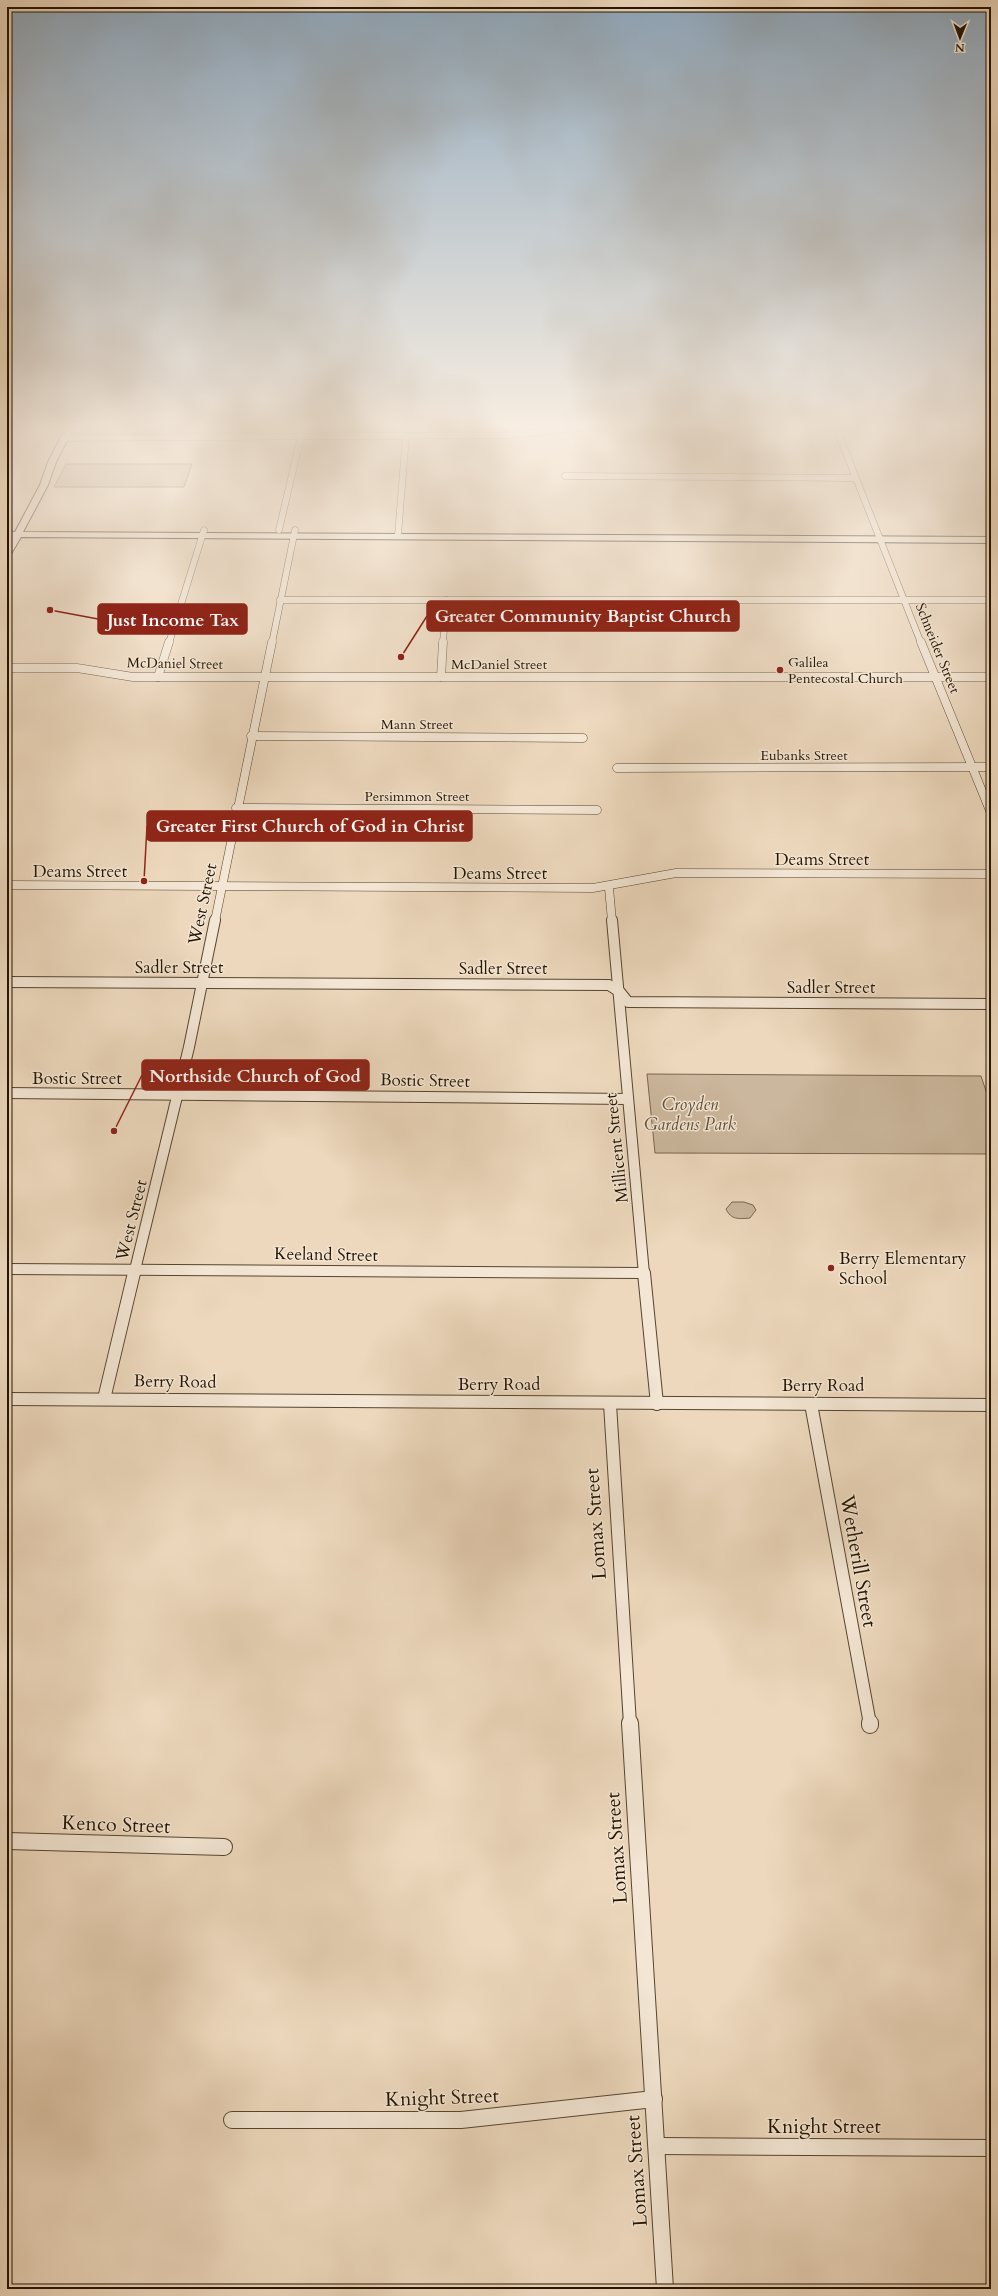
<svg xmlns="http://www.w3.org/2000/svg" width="998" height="2296" viewBox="0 0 998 2296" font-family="Cardo,serif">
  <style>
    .green { fill: #cbb79d; stroke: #78664f }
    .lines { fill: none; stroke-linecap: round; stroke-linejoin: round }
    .minor-far4-casing { stroke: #564530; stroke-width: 7 }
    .minor-far3-casing { stroke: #564530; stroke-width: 9 }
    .minor-far2-casing { stroke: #564530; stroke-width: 12 }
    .minor-far1-casing { stroke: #564530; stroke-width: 14 }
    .minor-casing { stroke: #564530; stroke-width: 18 }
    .tertiary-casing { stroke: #564530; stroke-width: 2 }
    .secondary-casing { stroke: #241401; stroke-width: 2 }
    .minor-far4 { stroke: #f3e6d4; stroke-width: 6 }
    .minor-far3 { stroke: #f3e6d4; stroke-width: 8 }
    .minor-far2 { stroke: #f3e6d4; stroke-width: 10 }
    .minor-far1 { stroke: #f3e6d4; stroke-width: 12 }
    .minor { stroke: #f3e6d4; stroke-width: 16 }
    .tertiary { fill: #f3e6d4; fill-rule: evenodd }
    .secondary { fill: #f3e6d4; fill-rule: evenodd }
    .poi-dot { fill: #8f2418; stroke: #f3e6d4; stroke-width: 1.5 }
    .labels { text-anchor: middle; stroke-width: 3; stroke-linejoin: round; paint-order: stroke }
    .far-street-label { font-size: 14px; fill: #241401; stroke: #f3e6d4 }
    .far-poi-label { font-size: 14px; fill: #241401; stroke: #f3e6d4; text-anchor: start }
    .street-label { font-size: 17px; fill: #241401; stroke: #f3e6d4 }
    .park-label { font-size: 17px; font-style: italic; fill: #5e4d38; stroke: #f3e6d4 }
    .poi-label { font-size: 17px; fill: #241401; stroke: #f3e6d4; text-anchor: start }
    .near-street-label { font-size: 20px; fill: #241401; stroke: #f3e6d4 }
    .leader { fill: none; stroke: #8f2418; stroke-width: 1.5 }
    .callout-dot { fill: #8f2418; stroke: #f3e6d4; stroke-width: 1.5 }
    .callout { fill: #8f2418; stroke: #8f2418; stroke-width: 1.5 }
    .callout-label { font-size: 18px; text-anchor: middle; font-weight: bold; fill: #fff }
  </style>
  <rect width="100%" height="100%" fill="#edd8bd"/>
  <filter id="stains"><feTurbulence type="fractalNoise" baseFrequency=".005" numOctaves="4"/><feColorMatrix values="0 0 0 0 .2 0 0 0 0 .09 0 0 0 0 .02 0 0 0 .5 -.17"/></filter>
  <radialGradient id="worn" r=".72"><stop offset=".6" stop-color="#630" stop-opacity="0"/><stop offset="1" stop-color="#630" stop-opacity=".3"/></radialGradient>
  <g class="green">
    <polygon points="66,464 192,464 184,487 54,487"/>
    <polygon points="647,1074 981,1076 991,1106 991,1154 655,1153"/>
    <path d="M 732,1202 L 744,1202 L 753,1205 L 756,1210 L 750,1218 C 739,1219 731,1220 726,1209 Z"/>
  </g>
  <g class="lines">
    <g class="minor-far4-casing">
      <g id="minor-far4">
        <polyline points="835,425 921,643"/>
        <polyline points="64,438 509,435 610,425 836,426"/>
        <polyline points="565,476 855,478"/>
        <polyline points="279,530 301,436"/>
        <polyline points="398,535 406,436"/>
        <polyline points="280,600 991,600"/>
        <polyline points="169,643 204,530"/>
        <polyline points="272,643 295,530"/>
        <polyline points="443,643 446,600"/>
      </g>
    </g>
    <g class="minor-far3-casing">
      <g id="minor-far3">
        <polyline points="921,642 991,813"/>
        <polyline points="7,668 77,668 133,677 991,677"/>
        <polyline points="158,677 169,642"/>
        <polyline points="441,677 443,642"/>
        <polyline points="251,736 583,738"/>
        <polyline points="617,768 991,767"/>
        <polyline points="236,808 597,810"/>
        <polyline points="7,885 593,888 676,873 991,874"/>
        <polyline points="609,888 612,921"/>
        <polyline points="215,921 272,642"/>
      </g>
    </g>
    <g class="minor-far2-casing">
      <g id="minor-far2">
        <polyline points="612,920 644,1274"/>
        <polyline points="7,982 609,985 620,992 628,1002 991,1004"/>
        <polyline points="7,1093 627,1099"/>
        <polyline points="7,1269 644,1273"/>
        <polyline points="134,1274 189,1047 215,920"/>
      </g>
    </g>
    <g class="minor-far1-casing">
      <g id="minor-far1">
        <polyline points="644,1273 657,1404"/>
        <polyline points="104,1399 134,1273"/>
        <polyline points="610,1404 630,1724"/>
        <polyline points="811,1404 870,1724"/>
      </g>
    </g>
    <g class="minor-casing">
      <g id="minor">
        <polyline points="630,1723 665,2289"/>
        <polyline points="870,1723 870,1725"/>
        <polyline points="7,1841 224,1847"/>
        <polyline points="232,2120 461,2120 654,2099"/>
        <polyline points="657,2146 991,2148"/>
      </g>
    </g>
    <g class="tertiary-casing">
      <polygon id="tertiary" points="7,1393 991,1399 991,1411 7,1405"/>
    </g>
    <g class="secondary-casing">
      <polygon id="secondary" points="67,425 75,425 56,462 48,485 23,532 991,537 991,543 21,537 11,554 7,557 7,546 12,537 7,537 7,531 15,532 40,485 48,462"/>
    </g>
    <use href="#minor-far4" class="minor-far4"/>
    <use href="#minor-far3" class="minor-far3"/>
    <use href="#minor-far2" class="minor-far2"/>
    <use href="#minor-far1" class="minor-far1"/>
    <use href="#minor" class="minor"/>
    <use href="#tertiary" class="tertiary"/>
    <use href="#secondary" class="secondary"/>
  </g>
  <linearGradient id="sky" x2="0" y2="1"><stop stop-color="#8fa8bd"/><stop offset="0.57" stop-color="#f7ede1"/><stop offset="1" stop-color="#f7ede1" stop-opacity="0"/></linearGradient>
  <rect width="998" height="746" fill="url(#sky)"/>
  <g class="poi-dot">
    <circle cx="780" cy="670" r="4"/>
    <circle cx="831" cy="1268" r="4"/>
  </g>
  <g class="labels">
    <g class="far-street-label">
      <text transform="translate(938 648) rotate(68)" y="5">Schneider Street</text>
      <text transform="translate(175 663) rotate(1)" y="5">McDaniel Street</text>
      <text x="499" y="669">McDaniel Street</text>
      <text x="417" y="729">Mann Street</text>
      <text x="804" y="760">Eubanks Street</text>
      <text x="417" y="801">Persimmon Street</text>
    </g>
    <g class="far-poi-label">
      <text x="788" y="667">Galilea<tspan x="788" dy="16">Pentecostal Church</tspan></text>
    </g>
    <g class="street-label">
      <text x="822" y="865">Deams Street</text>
      <text x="80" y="877">Deams Street</text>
      <text x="500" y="879">Deams Street</text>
      <text transform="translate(202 904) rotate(-78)" y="6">West Street</text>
      <text x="179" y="973">Sadler Street</text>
      <text x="503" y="974">Sadler Street</text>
      <text x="831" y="993">Sadler Street</text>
      <text x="77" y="1084">Bostic Street</text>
      <text transform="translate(425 1080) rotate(1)" y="6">Bostic Street</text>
      <text transform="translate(616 1148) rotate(-96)" y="6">Millicent Street</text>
      <text transform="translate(131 1220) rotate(-76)" y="6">West Street</text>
      <text transform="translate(326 1254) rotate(1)" y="6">Keeland Street</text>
      <text transform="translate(175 1381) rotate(1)" y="6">Berry Road</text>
      <text x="499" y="1390">Berry Road</text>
      <text x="823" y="1391">Berry Road</text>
    </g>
    <g class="park-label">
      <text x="690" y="1110">Croyden<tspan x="690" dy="20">Gardens Park</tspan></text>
    </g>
    <g class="poi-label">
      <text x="839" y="1264">Berry Elementary<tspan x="839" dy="20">School</tspan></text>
    </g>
    <g class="near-street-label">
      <text transform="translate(595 1524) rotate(-94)" y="7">Lomax Street</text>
      <text transform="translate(859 1561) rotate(80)" y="7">Wetherill Street</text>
      <text transform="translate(116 1824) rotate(2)" y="7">Kenco Street</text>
      <text transform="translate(616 1848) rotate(-94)" y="7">Lomax Street</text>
      <text transform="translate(442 2097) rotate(-2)" y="7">Knight Street</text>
      <text x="824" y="2133">Knight Street</text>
      <text transform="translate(636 2171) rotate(-94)" y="7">Lomax Street</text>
    </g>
  </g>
  <path class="leader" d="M401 657L427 616M50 610L98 619M144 881L147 826M114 1131L142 1075"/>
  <g class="callout-dot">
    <circle cx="401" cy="657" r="4"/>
    <circle cx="50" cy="610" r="4"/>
    <circle cx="144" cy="881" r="4"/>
    <circle cx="114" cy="1131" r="4"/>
  </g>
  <g class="callout">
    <rect x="427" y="601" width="312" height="30" rx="4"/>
    <rect x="98" y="604" width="149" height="30" rx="4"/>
    <rect x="147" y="811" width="325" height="30" rx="4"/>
    <rect x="142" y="1060" width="227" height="30" rx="4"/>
  </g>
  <g class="callout-label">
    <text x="583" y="622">Greater Community Baptist Church</text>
    <text x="173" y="626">Just Income Tax</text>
    <text x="310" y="832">Greater First Church of God in Christ</text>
    <text x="255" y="1082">Northside Church of God</text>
  </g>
  <rect width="998" height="2296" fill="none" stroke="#edd8bd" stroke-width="24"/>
  <rect x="8" y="8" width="982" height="2280" fill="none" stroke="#241401" stroke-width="2"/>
  <rect x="12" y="12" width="974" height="2272" fill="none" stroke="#241401"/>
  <g transform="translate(960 38) rotate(181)" stroke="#f3e6d4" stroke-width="3" paint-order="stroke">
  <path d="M0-3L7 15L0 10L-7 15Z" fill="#241401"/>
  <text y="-6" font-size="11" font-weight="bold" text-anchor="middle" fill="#241401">N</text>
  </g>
  <rect width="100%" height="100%" filter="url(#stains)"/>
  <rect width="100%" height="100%" fill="url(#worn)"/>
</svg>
